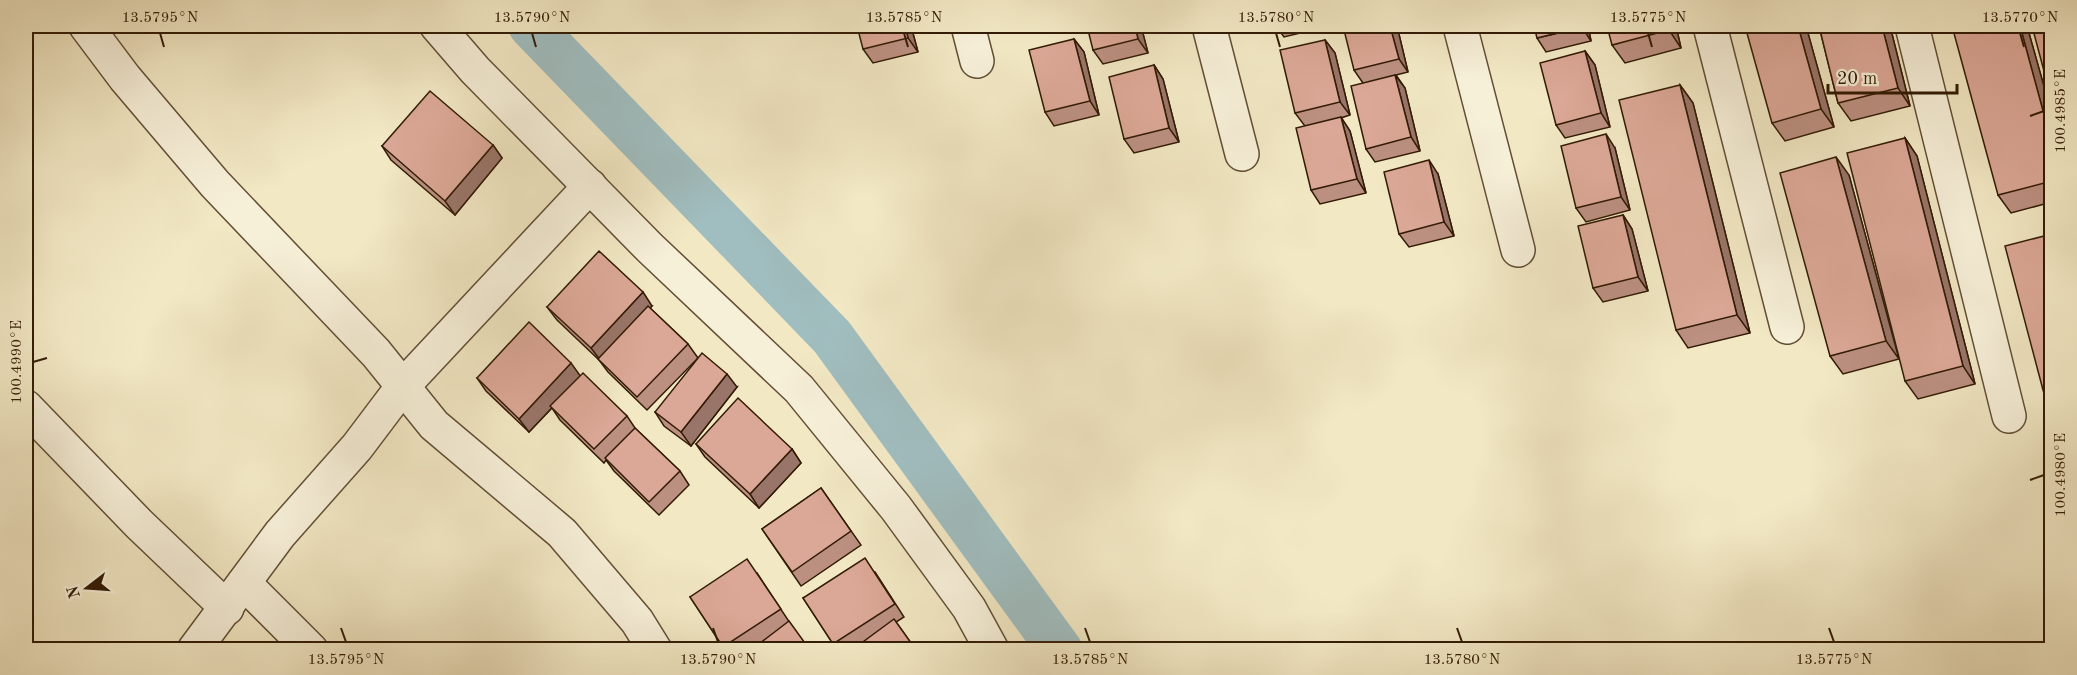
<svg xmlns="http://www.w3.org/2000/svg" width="2077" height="675" viewBox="0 0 2077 675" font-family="'Old Standard TT',serif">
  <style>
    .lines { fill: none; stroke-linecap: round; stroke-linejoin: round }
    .canal { stroke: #a0bdbf; stroke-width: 45 }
    .minor-casing { stroke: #624e35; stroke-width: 36 }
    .minor { stroke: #f7f0d9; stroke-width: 33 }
    .wall { fill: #bc9081; stroke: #321b05; stroke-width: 1.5 }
    .shaded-wall { fill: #997569; stroke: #321b05; stroke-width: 1.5 }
    .building { fill: #dba796; stroke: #321b05; stroke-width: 1.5 }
    .ticks { fill: none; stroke: #321b05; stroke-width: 2 }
    .neatline { fill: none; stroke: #321b05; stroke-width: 2 }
    .ticks-label { font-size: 15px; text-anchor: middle; fill: #321b05 }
  </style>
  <rect width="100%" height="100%" fill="#f2e8c4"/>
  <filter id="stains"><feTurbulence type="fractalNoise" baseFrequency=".00333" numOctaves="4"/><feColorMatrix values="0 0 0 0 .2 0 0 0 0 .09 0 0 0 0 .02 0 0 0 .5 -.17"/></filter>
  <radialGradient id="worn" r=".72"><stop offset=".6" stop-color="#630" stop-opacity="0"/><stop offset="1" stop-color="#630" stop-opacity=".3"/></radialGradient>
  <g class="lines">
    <polyline class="canal" points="531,26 832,337 1060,650"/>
    <g class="minor-casing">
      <g id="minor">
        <polyline points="86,26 125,78 215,184 376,353 434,425 562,533 637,621 655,650"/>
        <polyline points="437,26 475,70 650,248 799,389 896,508 969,608 992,650"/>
        <polyline points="968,26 977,61"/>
        <polyline points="1209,26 1242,154"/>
        <polyline points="1460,26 1518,250"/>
        <polyline points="1710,26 1787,327"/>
        <polyline points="1912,26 2009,416"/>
        <polyline points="26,407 139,524 227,608"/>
        <polyline points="244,583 311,650"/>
        <polyline points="194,650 280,534 357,447 403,386 590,186"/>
      </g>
    </g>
    <use href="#minor" class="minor"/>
  </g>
  <g class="wall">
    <polygon points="911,26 918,52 873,63 863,49"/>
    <polygon points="1141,26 1148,53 1103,64 1093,50"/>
    <polygon points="1276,26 1329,26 1284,37"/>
    <polygon points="1397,26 1408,72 1396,75 1405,88 1420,151 1375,162 1366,149 1363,83 1354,70"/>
    <polygon points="1588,26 1591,41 1546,52 1537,38"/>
    <polygon points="1676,26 1681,48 1625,63 1612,45"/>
    <polygon points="1806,26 1834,127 1785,141 1772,123"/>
    <polygon points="1819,26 1890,26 1910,106 1851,121 1838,103"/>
    <polygon points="2027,26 2052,115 2052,202 2011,213 1998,195"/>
    <polygon points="1074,39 1084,52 1099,115 1054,126 1045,112"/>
    <polygon points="1325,40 1335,53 1350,115 1341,118 1350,131 1366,193 1320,204 1311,190 1305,126 1295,113"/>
    <polygon points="1585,51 1595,65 1610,127 1565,138 1556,125"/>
    <polygon points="1154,65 1163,79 1179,142 1134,153 1124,139"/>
    <polygon points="1680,85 1693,103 1750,333 1688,348 1676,330"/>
    <polygon points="1905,138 1917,156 1975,384 1918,399 1905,381"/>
    <polygon points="493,145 502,158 455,215 391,160 382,146"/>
    <polygon points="1615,148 1630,210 1586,222 1576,208"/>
    <polygon points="1438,174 1454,236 1409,247 1399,234"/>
    <polygon points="1849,175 1899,359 1843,374 1830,356"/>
    <polygon points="1623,215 1632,229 1648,291 1603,302 1593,288"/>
    <polygon points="652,306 650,308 688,344 698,358 647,410 608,372 599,360 557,320 547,307"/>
    <polygon points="580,376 627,416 635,428 680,471 689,485 659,515 614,471 606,460 604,463 560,420 552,408 529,432 486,391 477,378"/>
    <polygon points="737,387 691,446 664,426 655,412"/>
    <polygon points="696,444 792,449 801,463 759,508 705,457"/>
    <polygon points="821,488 861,545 801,586 762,529"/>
    <polygon points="875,572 904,617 896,622 916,650 837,650 803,598"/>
    <polygon points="757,573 790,623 750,650 725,650 690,597"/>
  </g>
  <g class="shaded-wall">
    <polygon points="905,26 911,26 918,52 908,38"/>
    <polygon points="1135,26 1141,26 1148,53 1138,39"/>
    <polygon points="1390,26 1397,26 1408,72 1399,59"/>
    <polygon points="1581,26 1588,26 1591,41 1582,27"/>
    <polygon points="1668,26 1676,26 1681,48 1669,30"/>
    <polygon points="1798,26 1806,26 1834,127 1821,109"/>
    <polygon points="1882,26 1890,26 1910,106 1898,88"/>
    <polygon points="2020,26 2027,26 2052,115 2052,144"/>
    <polygon points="1074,39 1084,52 1099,115 1090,101"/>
    <polygon points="1325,40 1335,53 1350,115 1340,102"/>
    <polygon points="1585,51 1595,65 1610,127 1601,113"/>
    <polygon points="1154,65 1163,79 1179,142 1169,128"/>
    <polygon points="1395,75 1405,88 1420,151 1411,137"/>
    <polygon points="1680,85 1693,103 1750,333 1737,315"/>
    <polygon points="1341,117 1350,131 1366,193 1357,179"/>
    <polygon points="1606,134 1615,148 1630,210 1621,197"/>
    <polygon points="1905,138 1917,156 1975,384 1963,366"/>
    <polygon points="493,145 502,158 455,215 445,201"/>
    <polygon points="1836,157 1849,175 1899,359 1886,341"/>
    <polygon points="1429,160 1438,174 1454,236 1444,222"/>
    <polygon points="1623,215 1632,229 1648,291 1638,277"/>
    <polygon points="643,292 652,306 601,361 591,348"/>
    <polygon points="571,363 581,377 529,432 519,419"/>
    <polygon points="727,374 737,387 691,446 681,432"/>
    <polygon points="792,449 801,463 759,508 750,494"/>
  </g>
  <g class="building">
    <polygon points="857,26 905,26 908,38 863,49"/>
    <polygon points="1087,26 1135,26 1138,39 1093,50"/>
    <polygon points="1343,26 1390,26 1399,59 1354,70"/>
    <polygon points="1534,26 1581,26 1582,27 1537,38"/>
    <polygon points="1607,26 1668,26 1669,30 1612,45"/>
    <polygon points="1745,26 1798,26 1821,109 1772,123"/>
    <polygon points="1819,26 1882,26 1898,88 1838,103"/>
    <polygon points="1952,26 2020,26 2052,144 2052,181 1998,195"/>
    <polygon points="2032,26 2052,26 2052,101"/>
    <polygon points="1074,39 1090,101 1045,112 1029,50"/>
    <polygon points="1325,40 1340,102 1295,113 1280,50"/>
    <polygon points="1585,51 1601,113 1556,125 1540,63"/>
    <polygon points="1154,65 1169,128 1124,139 1109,77"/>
    <polygon points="1395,75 1411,137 1366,149 1351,86"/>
    <polygon points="1680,85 1737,315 1676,330 1619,100"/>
    <polygon points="430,91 493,145 445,201 382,146"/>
    <polygon points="1341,117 1357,179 1311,190 1296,128"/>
    <polygon points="1606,134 1621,197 1576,208 1561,146"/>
    <polygon points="1905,138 1963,366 1905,381 1847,153"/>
    <polygon points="1836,157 1886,341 1830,356 1780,173"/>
    <polygon points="1429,160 1444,222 1399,234 1384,172"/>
    <polygon points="1623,215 1638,277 1593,288 1578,226"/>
    <polygon points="2052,234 2052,424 2005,246"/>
    <polygon points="599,251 643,292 591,348 547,307"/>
    <polygon points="648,306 688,344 637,397 598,359"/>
    <polygon points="529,322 571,363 519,419 477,378"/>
    <polygon points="702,353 727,374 681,432 655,412"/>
    <polygon points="583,373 627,416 594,449 550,406"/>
    <polygon points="738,398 792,449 750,494 696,444"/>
    <polygon points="635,428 680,471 649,502 605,458"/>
    <polygon points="821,488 851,531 792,572 762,529"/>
    <polygon points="865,558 895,604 833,644 803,598"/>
    <polygon points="747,559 781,609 723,647 690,597"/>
    <polygon points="894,619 916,650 852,650"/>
    <polygon points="789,621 810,650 751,650"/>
  </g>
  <path class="ticks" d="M 160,33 L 164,47M 532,33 L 536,47M 904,33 L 908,47M 1276,33 L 1280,47M 1648,33 L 1652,47M 2020,33 L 2024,47M 2030,116 L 2044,111M 33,362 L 47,358M 2030,480 L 2044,475M 341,628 L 346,642M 713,628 L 718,642M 1085,628 L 1090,642M 1457,628 L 1462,642M 1829,628 L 1834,642"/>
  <rect width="2077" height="675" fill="none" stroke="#f2e8c4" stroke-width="66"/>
  <g transform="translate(87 588) rotate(253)" stroke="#f7f0d9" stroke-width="4.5" paint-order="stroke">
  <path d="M0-4.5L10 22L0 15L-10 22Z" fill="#321b05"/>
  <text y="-9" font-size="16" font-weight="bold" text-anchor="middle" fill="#321b05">N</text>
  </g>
  <path d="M1828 84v9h129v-9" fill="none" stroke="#321b05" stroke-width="3"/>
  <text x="1837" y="84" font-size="18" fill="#321b05" stroke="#f7f0d9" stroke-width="4.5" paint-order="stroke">20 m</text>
  <rect x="33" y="33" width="2011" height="609" class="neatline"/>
  <g class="ticks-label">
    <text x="160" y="22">13.5795°N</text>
    <text x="532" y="22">13.5790°N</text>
    <text x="904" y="22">13.5785°N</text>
    <text x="1276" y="22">13.5780°N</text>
    <text x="1648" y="22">13.5775°N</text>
    <text x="2020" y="22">13.5770°N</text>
    <text transform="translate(2060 111) rotate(-90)" y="5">100.4985°E</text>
    <text transform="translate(16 362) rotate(-90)" y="5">100.4990°E</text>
    <text transform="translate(2060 475) rotate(-90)" y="5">100.4980°E</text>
    <text x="346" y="664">13.5795°N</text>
    <text x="718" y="664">13.5790°N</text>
    <text x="1090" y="664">13.5785°N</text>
    <text x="1462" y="664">13.5780°N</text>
    <text x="1834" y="664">13.5775°N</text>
  </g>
  <rect width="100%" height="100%" filter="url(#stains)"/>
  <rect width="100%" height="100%" fill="url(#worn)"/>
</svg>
